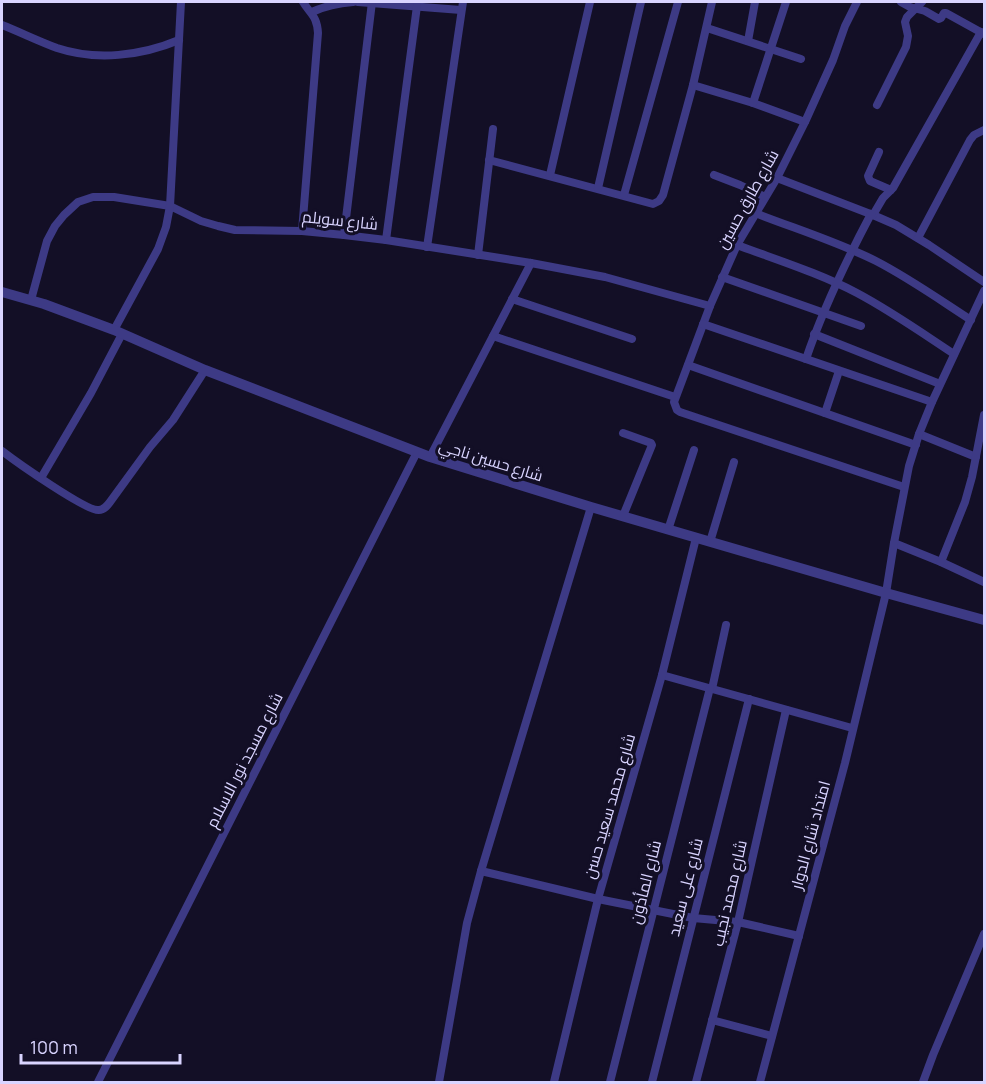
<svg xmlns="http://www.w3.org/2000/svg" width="986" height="1084" viewBox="0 0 986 1084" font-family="Manrope,Cairo,sans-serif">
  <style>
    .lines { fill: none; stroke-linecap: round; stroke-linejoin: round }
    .minor { stroke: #3d3a85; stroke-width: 8 }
    .tertiary { stroke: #3d3a85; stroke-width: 10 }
    .labels { text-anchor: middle; stroke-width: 6; stroke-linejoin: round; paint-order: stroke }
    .street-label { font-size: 16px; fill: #d9d4ff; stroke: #130f26 }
  </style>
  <rect width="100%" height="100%" fill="#130f26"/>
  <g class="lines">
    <g class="minor">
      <polyline points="358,2 461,10"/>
      <polyline points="857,2 845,26 833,60 805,122 777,178 737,245 710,306 674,402 677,410 680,412 904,487"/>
      <polyline points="901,2 910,7 925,11 939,19 941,18 944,13 946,13 984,34"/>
      <path d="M 312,12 C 325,6 338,3 353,2"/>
      <path d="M 2,25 C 20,32 38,41 57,48 C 96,61 141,56 179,40"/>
      <polyline points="707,28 801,59"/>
      <polyline points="748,41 755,2"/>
      <polyline points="693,85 753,103 805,122"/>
      <polyline points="753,103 786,2"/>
      <polyline points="877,105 906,47 908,36 905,22 907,17 922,2"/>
      <polyline points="879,152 868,176 870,181 891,190"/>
      <polyline points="489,160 653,204 659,201 663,195 693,85 712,2"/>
      <polyline points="550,175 590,2"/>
      <polyline points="714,175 740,185 765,197"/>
      <polyline points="777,178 873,215 896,225 929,245 984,282"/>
      <polyline points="598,188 641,2"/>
      <polyline points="624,195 678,2"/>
      <path d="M 755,213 C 796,229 838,242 876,261 C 909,278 940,300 971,320"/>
      <polyline points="873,215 883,198 893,188 981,32"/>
      <path d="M 302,231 L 318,33 C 317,16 311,15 303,2"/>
      <polyline points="344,235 372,2"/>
      <polyline points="918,238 970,140 974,135 984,130"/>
      <polyline points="386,240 417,6"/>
      <path d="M 737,245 C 777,260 819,273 857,293 C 891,311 922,333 954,354"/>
      <polyline points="427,247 463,2"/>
      <polyline points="478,255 493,129"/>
      <polyline points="722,277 861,326"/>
      <polyline points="512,299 632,339"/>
      <polyline points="31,300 47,241 55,226 64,215 78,202 93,197 114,197 170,206 201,221 218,226 235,230 302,231 344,235 386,240 531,263 605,277 710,306"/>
      <polyline points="703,324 932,402"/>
      <polyline points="114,330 158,249 166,227 170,206 181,2"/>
      <polyline points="814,334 940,384"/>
      <polyline points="493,336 675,397"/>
      <path d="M 806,359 C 823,309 846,261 871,214"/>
      <polyline points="688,365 916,445"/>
      <polyline points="825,413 839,371"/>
      <polyline points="623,433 651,443 652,445 623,516"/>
      <polyline points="919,434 976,457"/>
      <path d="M 2,451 C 15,461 87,512 99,510 C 104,510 107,506 110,502 L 150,447 L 173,420 L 205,370"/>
      <polyline points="430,457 531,263"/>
      <polyline points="41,478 91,393 122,334"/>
      <polyline points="668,530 694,450"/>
      <polyline points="710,542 734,462"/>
      <polyline points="894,543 941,562 984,582"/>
      <polyline points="941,562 965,502 972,477 984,415"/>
      <polyline points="662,675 852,728"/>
      <polyline points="712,689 726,625"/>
      <polyline points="481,871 598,899 693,918 738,922 799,936"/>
      <polyline points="712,1020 772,1036"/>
      <polyline points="98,1082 417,452"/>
      <polyline points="439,1082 467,923 481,871 591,507"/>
      <polyline points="554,1082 598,899 662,675 696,538"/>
      <polyline points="610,1082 710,688"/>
      <polyline points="652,1082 749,699"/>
      <polyline points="696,1082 738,922 786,710"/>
      <polyline points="760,1082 845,763 886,593 894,543 909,466 919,434 932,402 984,291"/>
      <polyline points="923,1082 933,1055 984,934"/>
    </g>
    <polyline class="tertiary" points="2,292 44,304 114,330 205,370 430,457 591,507 886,593 984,620"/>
  </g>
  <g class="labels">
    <g class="street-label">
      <text transform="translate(747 199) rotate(-61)" y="6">شارع طارق حسين</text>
      <text transform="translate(340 220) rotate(6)" y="6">شارع سويلم</text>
      <text transform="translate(491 460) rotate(17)" y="6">شارع حسين ناجي</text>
      <text transform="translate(244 760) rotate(-63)" y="6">شارع مسجد نور الاسلام</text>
      <text transform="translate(609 806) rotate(-74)" y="6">شارع محمد سعيد حسن</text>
      <text transform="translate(810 835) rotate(-75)" y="6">امتداد شارع الدوار</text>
      <text transform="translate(645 882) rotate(-76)" y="6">شارع المأذون</text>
      <text transform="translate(685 887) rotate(-76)" y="6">شارع على سعيد</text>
      <text transform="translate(729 893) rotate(-77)" y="6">شارع محمد نجيب</text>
    </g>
  </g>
  <rect width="986" height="1084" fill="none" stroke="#d9d4ff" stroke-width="6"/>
  <path d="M21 1054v9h159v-9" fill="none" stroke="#d9d4ff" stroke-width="3"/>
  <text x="30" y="1054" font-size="18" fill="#d9d4ff" stroke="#130f26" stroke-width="4.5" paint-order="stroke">100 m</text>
</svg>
